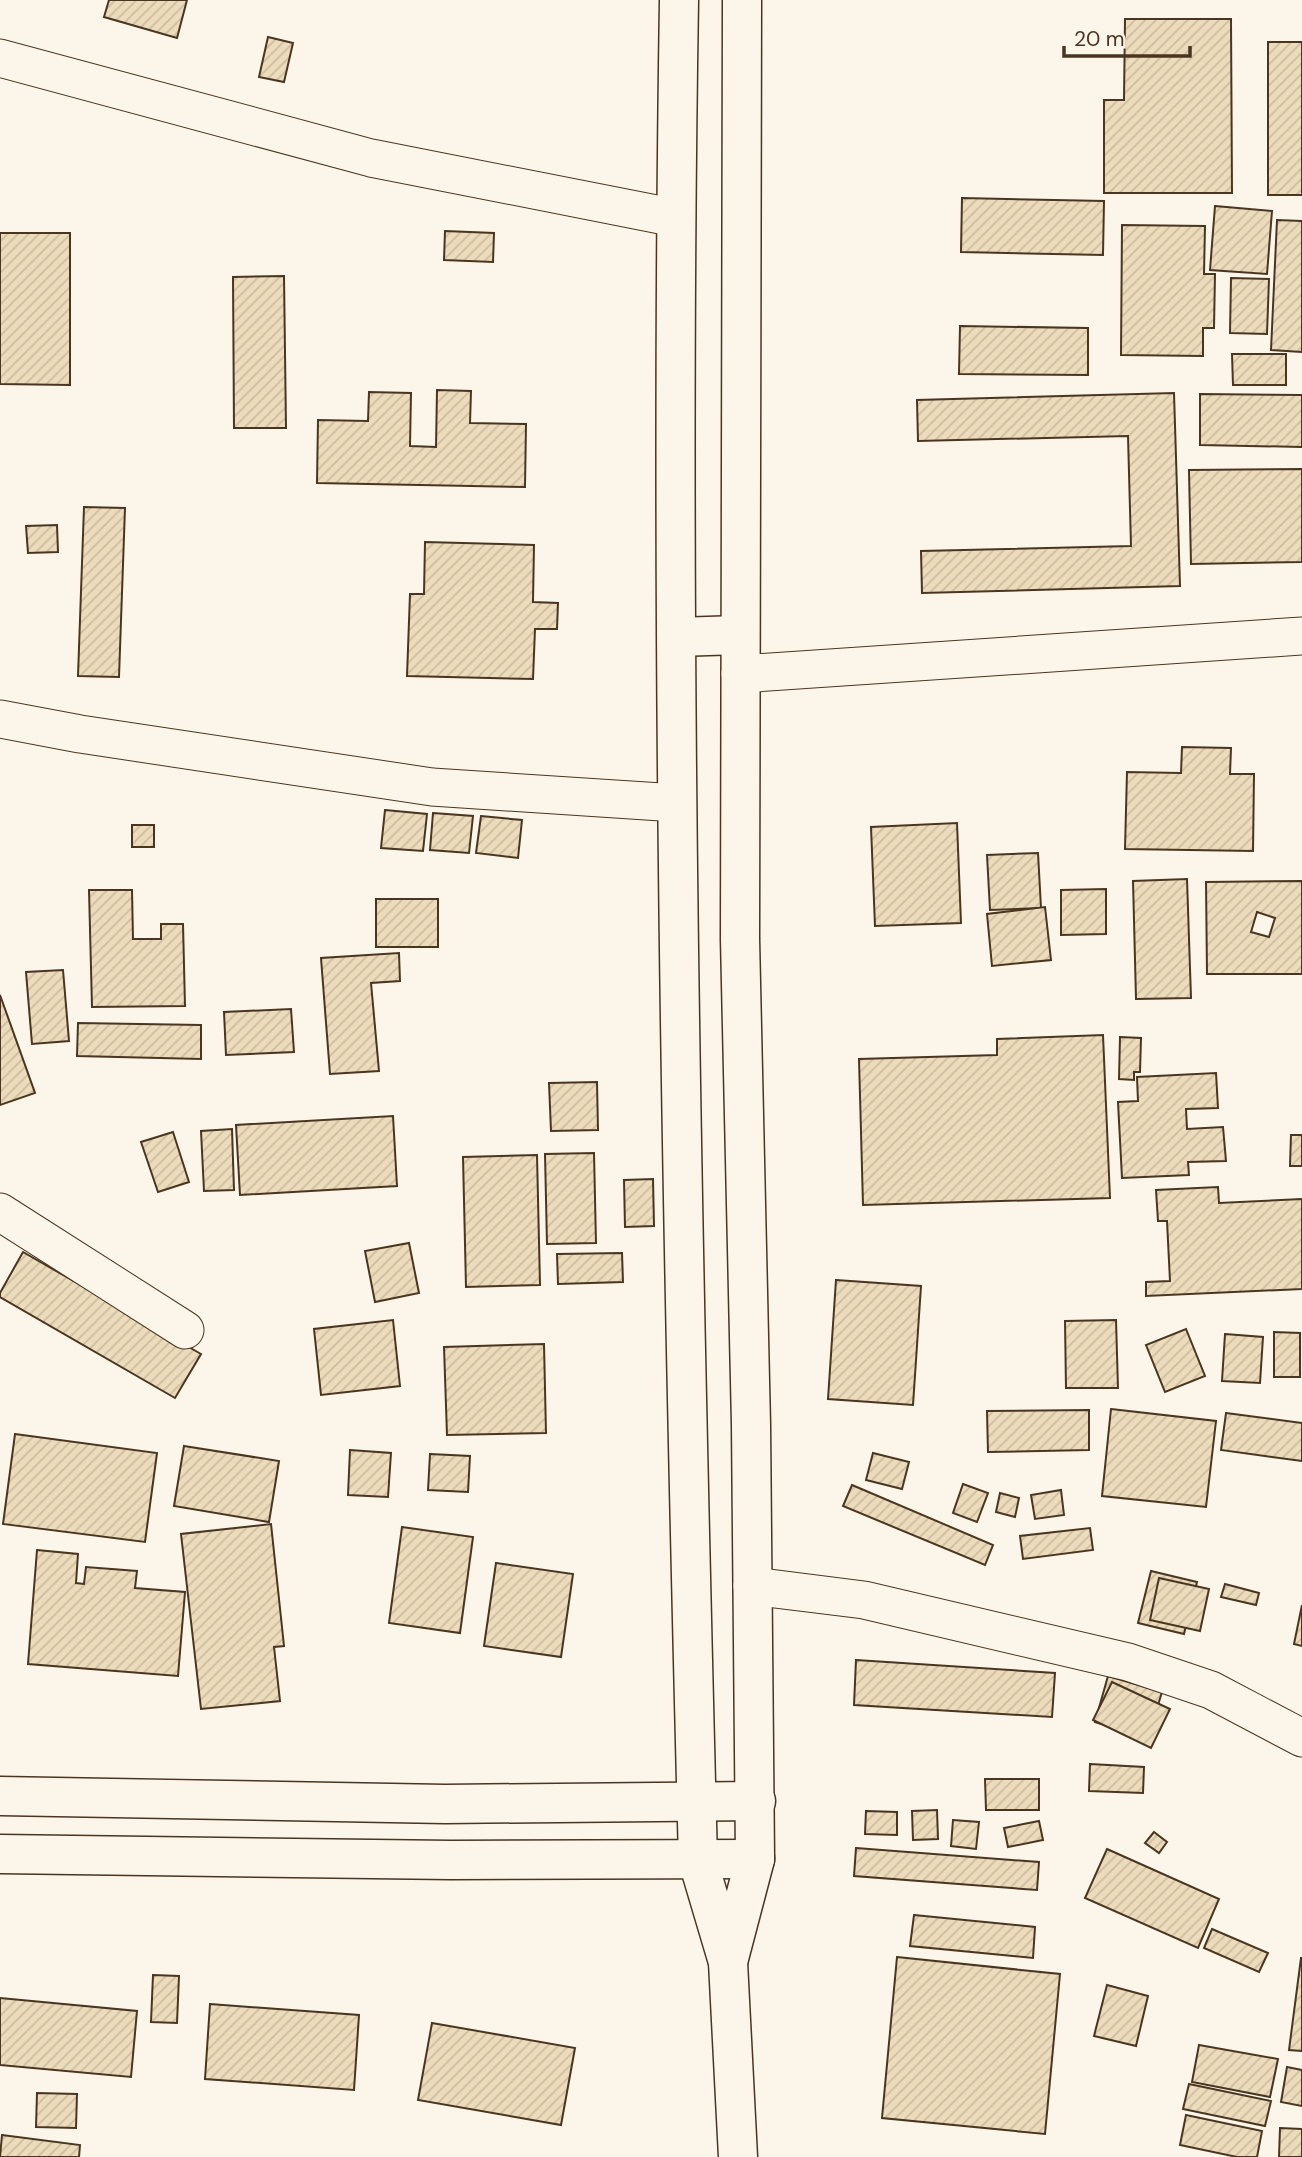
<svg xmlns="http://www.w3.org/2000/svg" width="1302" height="2157" viewBox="0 0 1302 2157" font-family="'DM Sans',sans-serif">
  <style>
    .building { fill: url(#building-hatch); stroke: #4a3520; stroke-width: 2; fill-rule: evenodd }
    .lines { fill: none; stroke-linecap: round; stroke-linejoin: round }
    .minor-casing { stroke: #4a3520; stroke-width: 39 }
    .tertiary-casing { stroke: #4a3520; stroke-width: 41 }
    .primary-casing { stroke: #4a3520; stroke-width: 41 }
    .minor { stroke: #fbf6e9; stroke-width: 37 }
    .tertiary { stroke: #fbf6e9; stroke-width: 38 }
    .primary { stroke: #fbf6e9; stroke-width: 38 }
  </style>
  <defs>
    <pattern id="building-hatch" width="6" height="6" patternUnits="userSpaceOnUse" patternTransform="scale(1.75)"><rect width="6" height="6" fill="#ecdcbc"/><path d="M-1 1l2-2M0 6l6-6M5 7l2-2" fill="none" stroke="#ccbda1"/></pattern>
  </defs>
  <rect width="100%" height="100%" fill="#fbf6e9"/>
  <g class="building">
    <polygon points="109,0 187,0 177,38 104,17"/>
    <polygon points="1125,19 1231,19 1232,193 1104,193 1104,100 1124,100"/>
    <polygon points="268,37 293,43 284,82 259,77"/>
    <rect x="1268" y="42" width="34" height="153"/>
    <polygon points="962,198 1104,201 1103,255 961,252"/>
    <polygon points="1215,206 1272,211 1267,274 1210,270"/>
    <polygon points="1277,220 1302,221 1302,352 1271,350"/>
    <polygon points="1122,225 1205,226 1204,274 1215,274 1214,328 1203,328 1203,356 1121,355"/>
    <polygon points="445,231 494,233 493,262 444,260"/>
    <polygon points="0,233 70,233 70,385 0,384"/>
    <polygon points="284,276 286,428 234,428 233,277"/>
    <polygon points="1231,278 1269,279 1267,334 1230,333"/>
    <polygon points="960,326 1088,328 1088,375 959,374"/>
    <polygon points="1232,354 1286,354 1286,385 1233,385"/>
    <polygon points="437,390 471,391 470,423 526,424 525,487 317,483 318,420 368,421 369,392 411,393 410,446 436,447"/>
    <polygon points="1174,393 1180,586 922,593 921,551 1131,546 1128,436 918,441 917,400"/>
    <polygon points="1200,394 1302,395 1302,447 1200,445"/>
    <polygon points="1302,469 1302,562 1191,564 1189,470"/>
    <polygon points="84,507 125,508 119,677 78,676"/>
    <polygon points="57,525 58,552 28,553 26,526"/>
    <polygon points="425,542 534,545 533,602 558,603 557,629 535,629 533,679 407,676 410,594 424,594"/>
    <polygon points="1182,747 1231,748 1230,774 1254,774 1253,851 1125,849 1127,772 1181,773"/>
    <polygon points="385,810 427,814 423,851 381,848"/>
    <polygon points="433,813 473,816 469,853 430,850"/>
    <polygon points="481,816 522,820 518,858 476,853"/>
    <polygon points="957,823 961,923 875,926 871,827"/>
    <rect x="132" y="825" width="22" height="22"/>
    <polygon points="1038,853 1041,908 990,910 987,855"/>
    <polygon points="1187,879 1191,998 1136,999 1133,881"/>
    <path d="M 1302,881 L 1302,974 L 1207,974 L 1206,882 ZM 1257,912 L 1275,918 L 1269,937 L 1251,932 Z"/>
    <polygon points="1106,889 1106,934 1061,935 1061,890"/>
    <polygon points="89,890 132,890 133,939 161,939 161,924 183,924 185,1006 92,1007"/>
    <rect x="376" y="899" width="62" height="48"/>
    <polygon points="1045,907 1051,960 992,966 987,914"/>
    <polygon points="399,953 400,981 371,983 379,1071 330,1074 321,958"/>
    <polygon points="63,970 69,1041 32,1044 26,972"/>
    <polygon points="0,995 35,1093 0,1105"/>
    <polygon points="291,1009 294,1052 226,1055 224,1012"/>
    <polygon points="78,1023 201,1025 201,1059 77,1056"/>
    <polygon points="1103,1035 1110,1198 863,1205 859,1059 997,1055 997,1039"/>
    <polygon points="1120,1037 1141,1038 1140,1072 1134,1072 1134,1080 1119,1079"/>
    <polygon points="1216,1073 1218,1108 1186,1109 1187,1129 1223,1127 1226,1161 1188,1162 1189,1175 1122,1178 1118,1102 1138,1101 1137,1077"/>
    <polygon points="597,1082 598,1130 551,1131 549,1083"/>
    <polygon points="393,1116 397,1186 240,1195 236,1125"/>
    <polygon points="232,1129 234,1190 204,1191 201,1131"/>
    <polygon points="173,1132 189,1182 158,1192 141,1142"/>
    <polygon points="1291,1135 1302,1135 1302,1166 1290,1166"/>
    <polygon points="594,1153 596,1243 547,1244 545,1154"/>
    <polygon points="537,1155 540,1285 466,1287 463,1157"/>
    <polygon points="653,1179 654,1226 625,1227 624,1180"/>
    <polygon points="1218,1187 1219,1203 1302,1199 1302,1289 1146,1296 1146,1282 1170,1281 1167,1221 1158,1221 1156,1190"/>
    <polygon points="409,1243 419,1293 375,1302 365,1251"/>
    <polygon points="23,1252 201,1354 175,1398 0,1297 0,1293"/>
    <polygon points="622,1253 623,1282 558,1284 557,1254"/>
    <polygon points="836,1280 921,1286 913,1405 828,1399"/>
    <polygon points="393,1320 400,1386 321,1395 314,1329"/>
    <polygon points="1116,1320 1118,1388 1066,1388 1065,1321"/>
    <polygon points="1186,1329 1205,1376 1165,1392 1146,1345"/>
    <polygon points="1274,1332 1300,1333 1300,1377 1274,1377"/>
    <polygon points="1225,1334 1263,1337 1260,1383 1222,1381"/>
    <polygon points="544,1344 546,1433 447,1435 444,1347"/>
    <polygon points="1111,1409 1216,1421 1206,1507 1102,1496"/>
    <polygon points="1089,1410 1089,1450 988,1452 987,1411"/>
    <polygon points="1226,1413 1302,1423 1302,1461 1221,1450"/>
    <polygon points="15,1434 157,1453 145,1542 3,1524"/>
    <polygon points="184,1446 279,1461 269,1522 174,1506"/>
    <polygon points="350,1450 391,1453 388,1497 348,1495"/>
    <polygon points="873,1453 909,1462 902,1489 866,1480"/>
    <polygon points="430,1454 470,1456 468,1492 428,1490"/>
    <polygon points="963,1484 988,1493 977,1522 953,1513"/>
    <polygon points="852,1485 993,1545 985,1565 843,1506"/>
    <polygon points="1061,1490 1064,1515 1035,1519 1031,1495"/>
    <polygon points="1000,1493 1019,1498 1015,1517 996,1512"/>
    <polygon points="271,1524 284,1646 274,1647 280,1701 201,1709 181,1534"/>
    <polygon points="402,1527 473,1537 460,1633 389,1623"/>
    <polygon points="1090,1528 1093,1550 1023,1559 1020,1536"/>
    <polygon points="37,1550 78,1554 76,1583 84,1584 86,1567 137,1571 135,1588 185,1592 178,1676 28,1664"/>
    <polygon points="496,1563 573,1574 561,1657 484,1646"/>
    <polygon points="1151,1571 1197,1582 1184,1634 1138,1623"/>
    <polygon points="1159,1578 1209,1589 1200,1631 1150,1620"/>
    <polygon points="1225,1584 1259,1593 1256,1605 1221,1597"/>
    <polygon points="1302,1605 1302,1646 1294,1644"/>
    <polygon points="856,1660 1055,1673 1052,1717 854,1705"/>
    <polygon points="1108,1676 1162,1692 1148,1738 1095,1722"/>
    <polygon points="1112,1682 1170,1709 1151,1748 1093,1720"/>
    <polygon points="1090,1764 1144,1767 1143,1793 1089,1791"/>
    <polygon points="985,1779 1039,1779 1039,1810 986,1810"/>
    <polygon points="937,1810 938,1839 913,1840 912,1811"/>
    <polygon points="866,1811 897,1812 897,1835 865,1834"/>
    <polygon points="953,1820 979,1822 976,1849 951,1846"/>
    <polygon points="1039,1821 1043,1840 1008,1847 1004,1828"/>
    <polygon points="1154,1832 1167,1842 1159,1853 1145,1843"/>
    <polygon points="856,1848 1039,1862 1037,1890 854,1876"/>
    <polygon points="1107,1849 1219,1899 1198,1948 1085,1898"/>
    <polygon points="914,1915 1035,1927 1033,1958 910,1946"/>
    <polygon points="1212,1929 1268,1953 1259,1972 1204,1948"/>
    <polygon points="897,1957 1060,1974 1045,2134 882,2118"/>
    <polygon points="1301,1958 1302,1958 1302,2051 1289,2050"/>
    <polygon points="153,1975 179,1976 177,2023 151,2022"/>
    <polygon points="1107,1985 1148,1996 1136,2046 1094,2036"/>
    <polygon points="0,1998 137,2011 131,2077 0,2065"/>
    <polygon points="210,2004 359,2015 354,2090 205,2079"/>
    <polygon points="432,2023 575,2048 561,2125 418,2100"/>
    <polygon points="1199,2045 1278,2059 1270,2097 1192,2082"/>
    <polygon points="1287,2067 1302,2070 1302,2106 1281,2102"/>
    <polygon points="1189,2084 1271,2101 1265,2126 1183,2109"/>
    <polygon points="37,2093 77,2094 76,2128 36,2127"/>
    <polygon points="1186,2115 1262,2131 1257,2157 1237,2157 1180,2145"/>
    <polygon points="1280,2128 1302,2129 1302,2157 1279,2157"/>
    <polygon points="2,2135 80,2145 79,2157 0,2157"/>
  </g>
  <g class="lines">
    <g class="minor-casing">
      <g id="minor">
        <polyline points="0,58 371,158 676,218"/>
        <polyline points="740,674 1302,636"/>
        <polyline points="0,719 80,734 432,787 677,803"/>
        <polyline points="0,1212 185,1330"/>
        <polyline points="752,1586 864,1600 1128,1662 1211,1690 1302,1738"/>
      </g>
    </g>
    <g class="tertiary-casing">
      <g id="tertiary">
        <polyline points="0,1796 445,1804 756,1801"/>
        <polyline points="0,1854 451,1860 755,1859"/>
      </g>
    </g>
    <g class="primary-casing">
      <g id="primary">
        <path d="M 679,0 C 669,620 682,1241 698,1861 L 728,1962 L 738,2157"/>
        <polyline points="677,637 739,635"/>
        <polyline points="728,1962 755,1859 751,1425 740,939 742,0"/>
      </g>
    </g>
    <use href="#minor" class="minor"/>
    <use href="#tertiary" class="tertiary"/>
    <use href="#primary" class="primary"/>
  </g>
  <path d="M1064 46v10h126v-10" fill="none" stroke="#4a3520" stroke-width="3.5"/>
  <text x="1074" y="46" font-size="21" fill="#4a3520" stroke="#fbf6e9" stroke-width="5" paint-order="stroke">20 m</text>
</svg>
